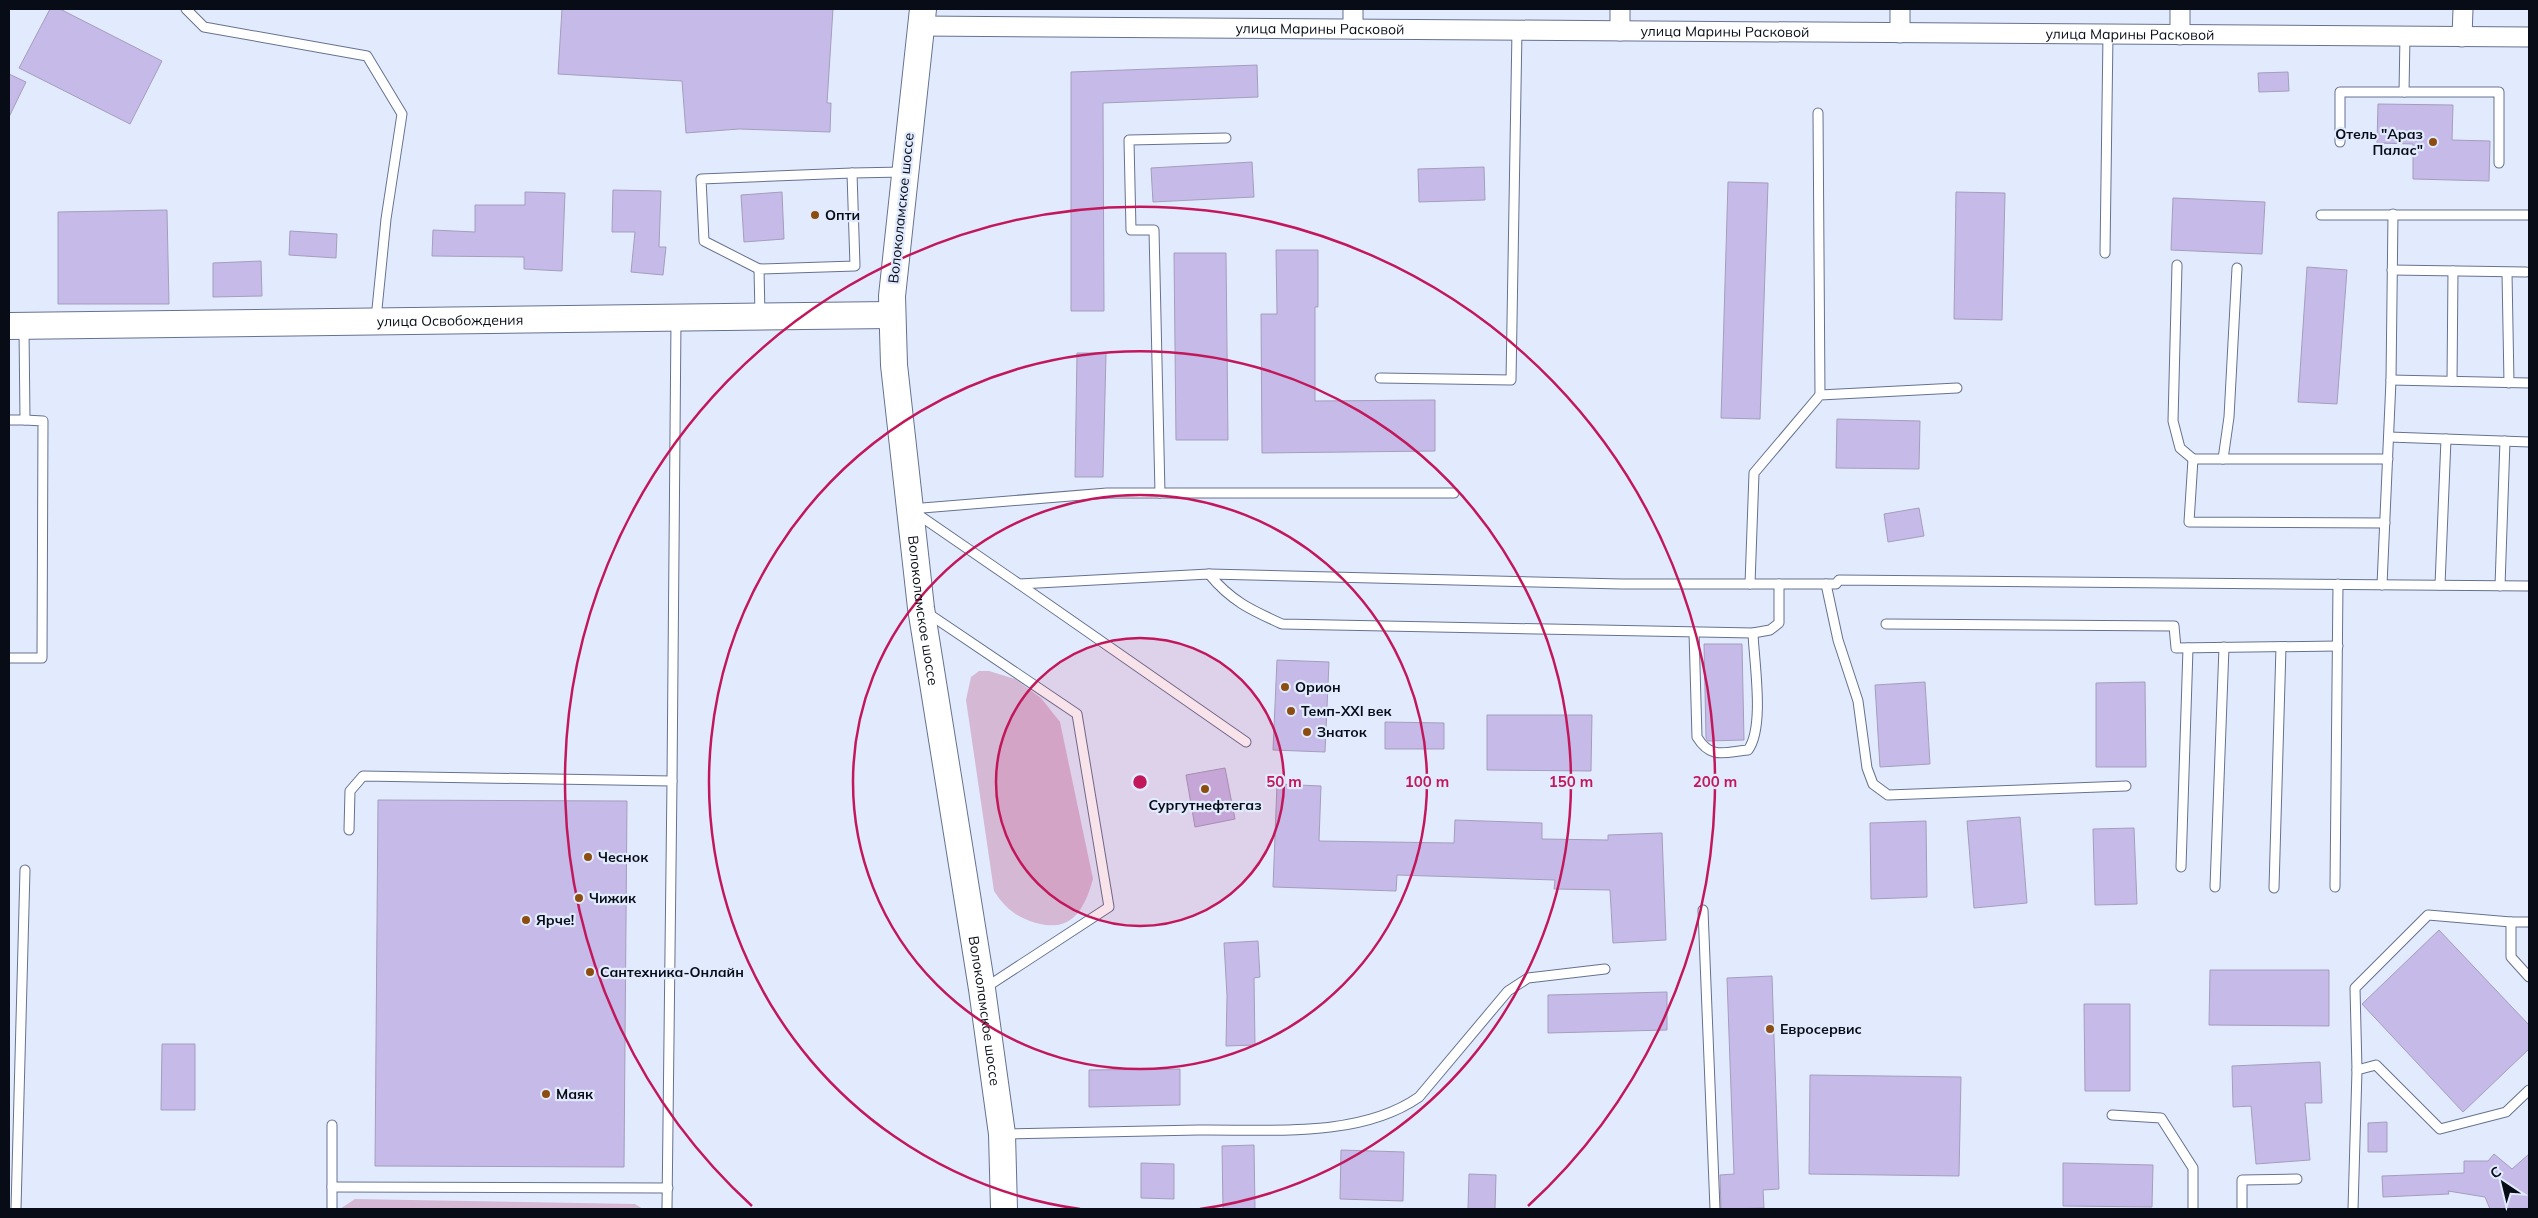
<svg xmlns="http://www.w3.org/2000/svg" width="2538" height="1218" viewBox="0 0 2538 1218" font-family="Mulish,sans-serif">
  <style>
    .green { fill: #d5b8d4 }
    .building { fill: #c5bae8; stroke: #a59dbd }
    .lines { fill: none; stroke-linecap: round; stroke-linejoin: round }
    .lane-casing { stroke: #65728e; stroke-width: 11 }
    .street-casing { stroke: #65728e; stroke-width: 21 }
    .secondary-casing { stroke: #65728e; stroke-width: 28 }
    .lane { stroke: #fff; stroke-width: 9 }
    .street { stroke: #fff; stroke-width: 19 }
    .secondary { stroke: #fff; stroke-width: 26 }
    .ring { fill: none; stroke: #c2185b; stroke-width: 2.5 }
    .poi-dot { fill: #8b4e10; stroke: #e2ebfe; stroke-width: 2 }
    .labels { text-anchor: middle; stroke-width: 4.5; stroke-linejoin: round; paint-order: stroke }
    .street-label { font-size: 14px; fill: #070c16; stroke: #e2ebfe }
    .poi-label { font-size: 14px; font-weight: bold; fill: #070c16; stroke: #e2ebfe; text-anchor: start }
    .centre { fill: #c2185b; stroke: #e2ebfe; stroke-width: 2.5 }
    .ring-label { font-size: 15px; text-anchor: middle; font-weight: bold; fill: #c2185b; stroke: #e2ebfe; stroke-width: 4.5; stroke-linejoin: round; paint-order: stroke }
  </style>
  <rect width="100%" height="100%" fill="#e2ebfe"/>
  <g class="green">
    <path d="M 979,671 L 989,671 L 1015,679 L 1041,698 L 1060,722 L 1093,879 C 1084,910 1072,933 1036,923 C 1016,917 1005,908 994,891 L 966,700 L 971,677 Z"/>
    <polygon points="355,1199 635,1204 643,1209 340,1209"/>
  </g>
  <g class="building">
    <polygon points="50,9 60,9 162,61 130,124 19,68"/>
    <polygon points="562,9 833,9 827,103 831,103 830,132 739,129 686,133 682,81 558,74"/>
    <polygon points="1257,65 1258,97 1103,103 1104,311 1071,311 1071,72"/>
    <polygon points="2288,72 2289,91 2259,92 2258,73"/>
    <polygon points="9,74 26,82 9,117"/>
    <polygon points="2378,104 2453,105 2452,140 2490,141 2489,181 2413,179 2413,144 2377,143"/>
    <polygon points="1252,162 1254,197 1153,202 1151,168"/>
    <polygon points="1484,167 1485,200 1419,202 1418,169"/>
    <polygon points="1728,182 1768,183 1760,419 1721,418"/>
    <polygon points="613,190 661,191 659,247 666,247 663,275 631,272 635,232 612,232"/>
    <polygon points="525,192 565,193 562,271 524,269 524,257 432,256 433,230 475,232 475,205 525,205"/>
    <polygon points="782,192 784,239 744,242 741,195"/>
    <polygon points="1956,192 2005,193 2002,320 1954,319"/>
    <polygon points="2173,198 2265,202 2262,254 2171,250"/>
    <polygon points="167,210 169,304 58,304 58,212"/>
    <polygon points="290,231 337,234 336,258 289,255"/>
    <polygon points="1276,250 1318,250 1318,307 1315,307 1315,401 1435,400 1435,451 1262,453 1261,314 1277,314"/>
    <polygon points="1174,253 1226,253 1228,440 1176,440"/>
    <polygon points="261,261 262,296 213,297 213,263"/>
    <polygon points="2307,267 2347,270 2337,404 2298,402"/>
    <polygon points="1077,353 1106,353 1103,477 1075,477"/>
    <polygon points="1837,419 1920,421 1919,469 1836,468"/>
    <polygon points="1919,508 1924,536 1888,542 1884,514"/>
    <polygon points="1704,644 1742,644 1744,740 1708,741 1706,738"/>
    <polygon points="1277,660 1329,662 1325,752 1273,750"/>
    <polygon points="1925,682 1930,764 1880,767 1875,685"/>
    <polygon points="2145,682 2146,767 2096,767 2096,683"/>
    <polygon points="1487,715 1592,715 1591,771 1487,770"/>
    <polygon points="1385,722 1444,723 1444,749 1385,749"/>
    <polygon points="1225,768 1235,819 1195,827 1186,775"/>
    <polygon points="1277,784 1321,786 1319,841 1454,843 1455,820 1542,823 1542,839 1608,840 1608,835 1662,833 1666,940 1613,943 1610,890 1554,889 1555,880 1397,875 1396,891 1273,887"/>
    <polygon points="378,800 627,801 624,1167 375,1166"/>
    <polygon points="2020,817 2027,903 1974,908 1967,821"/>
    <polygon points="1926,821 1927,897 1871,899 1870,823"/>
    <polygon points="2134,828 2137,904 2095,905 2093,829"/>
    <polygon points="2439,930 2529,1025 2529,1049 2463,1112 2362,1004"/>
    <polygon points="1258,941 1260,977 1254,978 1255,1045 1226,1046 1227,996 1224,943"/>
    <polygon points="2210,970 2329,970 2329,1026 2209,1025"/>
    <polygon points="1772,976 1779,1189 1763,1190 1764,1208 1721,1209 1720,1175 1734,1174 1727,978"/>
    <polygon points="1667,992 1667,1030 1548,1033 1548,995"/>
    <polygon points="2084,1004 2130,1004 2130,1091 2085,1091"/>
    <polygon points="162,1044 195,1044 195,1110 161,1110"/>
    <polygon points="2320,1062 2322,1103 2305,1103 2310,1160 2256,1164 2251,1106 2233,1107 2232,1066"/>
    <polygon points="1180,1069 1180,1105 1089,1107 1089,1070"/>
    <polygon points="1810,1075 1961,1077 1959,1176 1809,1174"/>
    <polygon points="2387,1122 2387,1152 2368,1152 2368,1123"/>
    <polygon points="1254,1145 1255,1209 1223,1209 1222,1146"/>
    <polygon points="1341,1150 1404,1152 1403,1201 1340,1199"/>
    <polygon points="2494,1154 2512,1169 2529,1154 2529,1209 2490,1209 2485,1197 2448,1191 2449,1194 2383,1197 2382,1176 2464,1173 2464,1161 2488,1161"/>
    <polygon points="1141,1163 1174,1164 1174,1199 1141,1198"/>
    <polygon points="2063,1163 2153,1165 2152,1207 2063,1206"/>
    <polygon points="1469,1174 1496,1175 1495,1209 1468,1209"/>
  </g>
  <g class="lines">
    <g class="lane-casing">
      <g id="lane">
        <polyline points="186,9 204,27 367,56 402,114 386,219 376,319"/>
        <polyline points="2404,92 2405,36"/>
        <polyline points="1818,113 1820,395"/>
        <polyline points="2340,142 2340,92 2499,92 2499,163"/>
        <polyline points="2321,215 2528,215"/>
        <polyline points="2105,253 2108,34"/>
        <polyline points="2177,265 2173,421 2180,448 2193,459"/>
        <polyline points="759,269 704,241 701,179 852,173"/>
        <polyline points="2392,270 2526,272"/>
        <polyline points="2507,273 2509,383"/>
        <polyline points="760,315 759,269 855,266 852,173 904,172"/>
        <polyline points="1380,378 1511,380 1517,30"/>
        <polyline points="2391,380 2529,383"/>
        <polyline points="2452,381 2453,271"/>
        <polyline points="9,420 25,420 24,329"/>
        <polyline points="2389,437 2529,442"/>
        <polyline points="2223,459 2229,417 2237,268"/>
        <polyline points="1160,493 1154,230 1131,230 1129,140 1226,138"/>
        <polyline points="1454,493 1107,493 910,509 1019,584 1209,574 1622,584 1836,584 1839,580 2529,586"/>
        <polyline points="2385,523 2189,522 2193,459 2388,459"/>
        <path d="M 1209,574 C 1231,601 1251,610 1282,624 L 1753,633 L 1770,630 L 1779,623 L 1779,584"/>
        <polyline points="1019,584 1246,742"/>
        <polyline points="1750,584 1754,473 1820,395 1957,388"/>
        <polyline points="1826,584 1838,640 1858,701 1867,768 1873,784 1888,795 2126,786"/>
        <polyline points="2382,585 2391,380 2393,214"/>
        <polyline points="2440,585 2446,439"/>
        <polyline points="2500,586 2505,441"/>
        <polyline points="926,612 1077,714 1109,907 985,988"/>
        <polyline points="1886,624 2174,626 2176,648 2338,646"/>
        <path d="M 1694,632 L 1697,737 C 1711,760 1725,752 1748,750 C 1765,727 1754,662 1753,633"/>
        <polyline points="9,658 42,658 43,421 25,420"/>
        <polyline points="672,781 676,320"/>
        <polyline points="349,830 350,791 363,776 672,781 667,1209"/>
        <polyline points="2181,867 2188,648"/>
        <polyline points="2215,887 2224,647"/>
        <polyline points="2335,887 2338,584"/>
        <polyline points="2274,888 2281,647"/>
        <polyline points="1703,910 1715,1209"/>
        <polyline points="2529,922 2511,922 2511,957 2529,977"/>
        <polyline points="2357,1070 2355,988 2428,915 2511,922"/>
        <polyline points="2112,1115 2161,1118 2193,1168 2193,1209"/>
        <polyline points="332,1125 332,1209"/>
        <path d="M 1005,1134 C 1069,1133 1133,1131 1198,1130 C 1267,1129 1359,1139 1419,1097 L 1508,991 L 1528,978 L 1605,969"/>
        <polyline points="332,1187 668,1188"/>
        <polyline points="16,1209 25,870"/>
        <polyline points="2242,1209 2242,1180 2297,1179"/>
        <polyline points="2353,1209 2357,1070 2376,1065 2440,1129 2506,1112 2529,1090"/>
      </g>
    </g>
    <g class="street-casing">
      <g id="street">
        <path id="s1" d="M 921,26 L 2529,37"/>
        <polyline points="1353,29 1353,9"/>
        <polyline points="1620,31 1620,9"/>
        <polyline points="1900,33 1900,9"/>
        <polyline points="2180,35 2180,9"/>
        <polyline points="2462,37 2463,9"/>
      </g>
    </g>
    <g class="secondary-casing">
      <g id="secondary">
        <path id="s2" d="M 923,9 L 892,296 L 894,365 L 921,608 L 982,989 L 1002,1134 L 1004,1209"/>
        <path id="s3" d="M 9,326 L 891,315"/>
      </g>
    </g>
    <use href="#lane" class="lane"/>
    <use href="#street" class="street"/>
    <use href="#secondary" class="secondary"/>
  </g>
  <circle cx="1140" cy="782" r="144" fill="#c2185b" fill-opacity=".12"/>
  <g class="ring">
    <circle cx="1140" cy="782" r="144"/>
    <circle cx="1140" cy="782" r="287"/>
    <path d="M1080 1209A431 431 0 1 1 1200 1209"/>
    <path d="M752 1206A575 575 0 1 1 1528 1206"/>
  </g>
  <g class="poi-dot">
    <circle cx="2433" cy="142" r="5"/>
    <circle cx="815" cy="215" r="5"/>
    <circle cx="1285" cy="687" r="5"/>
    <circle cx="1291" cy="711" r="5"/>
    <circle cx="1307" cy="732" r="5"/>
    <circle cx="1205" cy="789" r="5"/>
    <circle cx="588" cy="857" r="5"/>
    <circle cx="579" cy="898" r="5"/>
    <circle cx="526" cy="920" r="5"/>
    <circle cx="590" cy="972" r="5"/>
    <circle cx="1770" cy="1029" r="5"/>
    <circle cx="546" cy="1094" r="5"/>
  </g>
  <g class="labels">
    <g class="street-label">
      <text dy="5" stroke="none"><textPath href="#s1" startOffset="399">улица Марины Расковой</textPath></text>
      <text dy="5" stroke="none"><textPath href="#s1" startOffset="804">улица Марины Расковой</textPath></text>
      <text dy="5" stroke="none"><textPath href="#s1" startOffset="1209">улица Марины Расковой</textPath></text>
      <text transform="translate(901 208) rotate(-84)" y="5">Волоколамское шоссе</text>
      <text dy="5" stroke="none"><textPath href="#s3" startOffset="441">улица Освобождения</textPath></text>
      <text dy="5" stroke="none"><textPath href="#s2" startOffset="605">Волоколамское шоссе</textPath></text>
      <text dy="5" stroke="none"><textPath href="#s2" startOffset="1010">Волоколамское шоссе</textPath></text>
    </g>
    <g class="poi-label">
      <text x="2423" y="139" text-anchor="end">Отель "Араз<tspan x="2423" dy="16">Палас"</tspan></text>
      <text x="825" y="220">Опти</text>
      <text x="1295" y="692">Орион</text>
      <text x="1301" y="716">Темп-XXI век</text>
      <text x="1317" y="737">Знаток</text>
      <text x="1205" y="810" text-anchor="middle">Сургутнефтегаз</text>
      <text x="598" y="862">Чеснок</text>
      <text x="589" y="903">Чижик</text>
      <text x="536" y="925">Ярче!</text>
      <text x="600" y="977">Сантехника-Онлайн</text>
      <text x="1780" y="1034">Евросервис</text>
      <text x="556" y="1099">Маяк</text>
    </g>
  </g>
  <circle cx="1140" cy="782" r="8" class="centre"/>
  <g class="ring-label">
    <text x="1284" y="787">50 m</text>
    <text x="1427" y="787">100 m</text>
    <text x="1571" y="787">150 m</text>
    <text x="1715" y="787">200 m</text>
  </g>
  <rect width="2538" height="1218" fill="none" stroke="#070c16" stroke-width="20"/>
  <g transform="translate(2503 1183) rotate(325)" stroke="#e2ebfe" stroke-width="4" paint-order="stroke">
  <path d="M0-4L9 19L0 12L-9 19Z" fill="#070c16"/>
  <text y="-8" font-size="14" font-weight="bold" text-anchor="middle" fill="#070c16">С</text>
  </g>
</svg>
